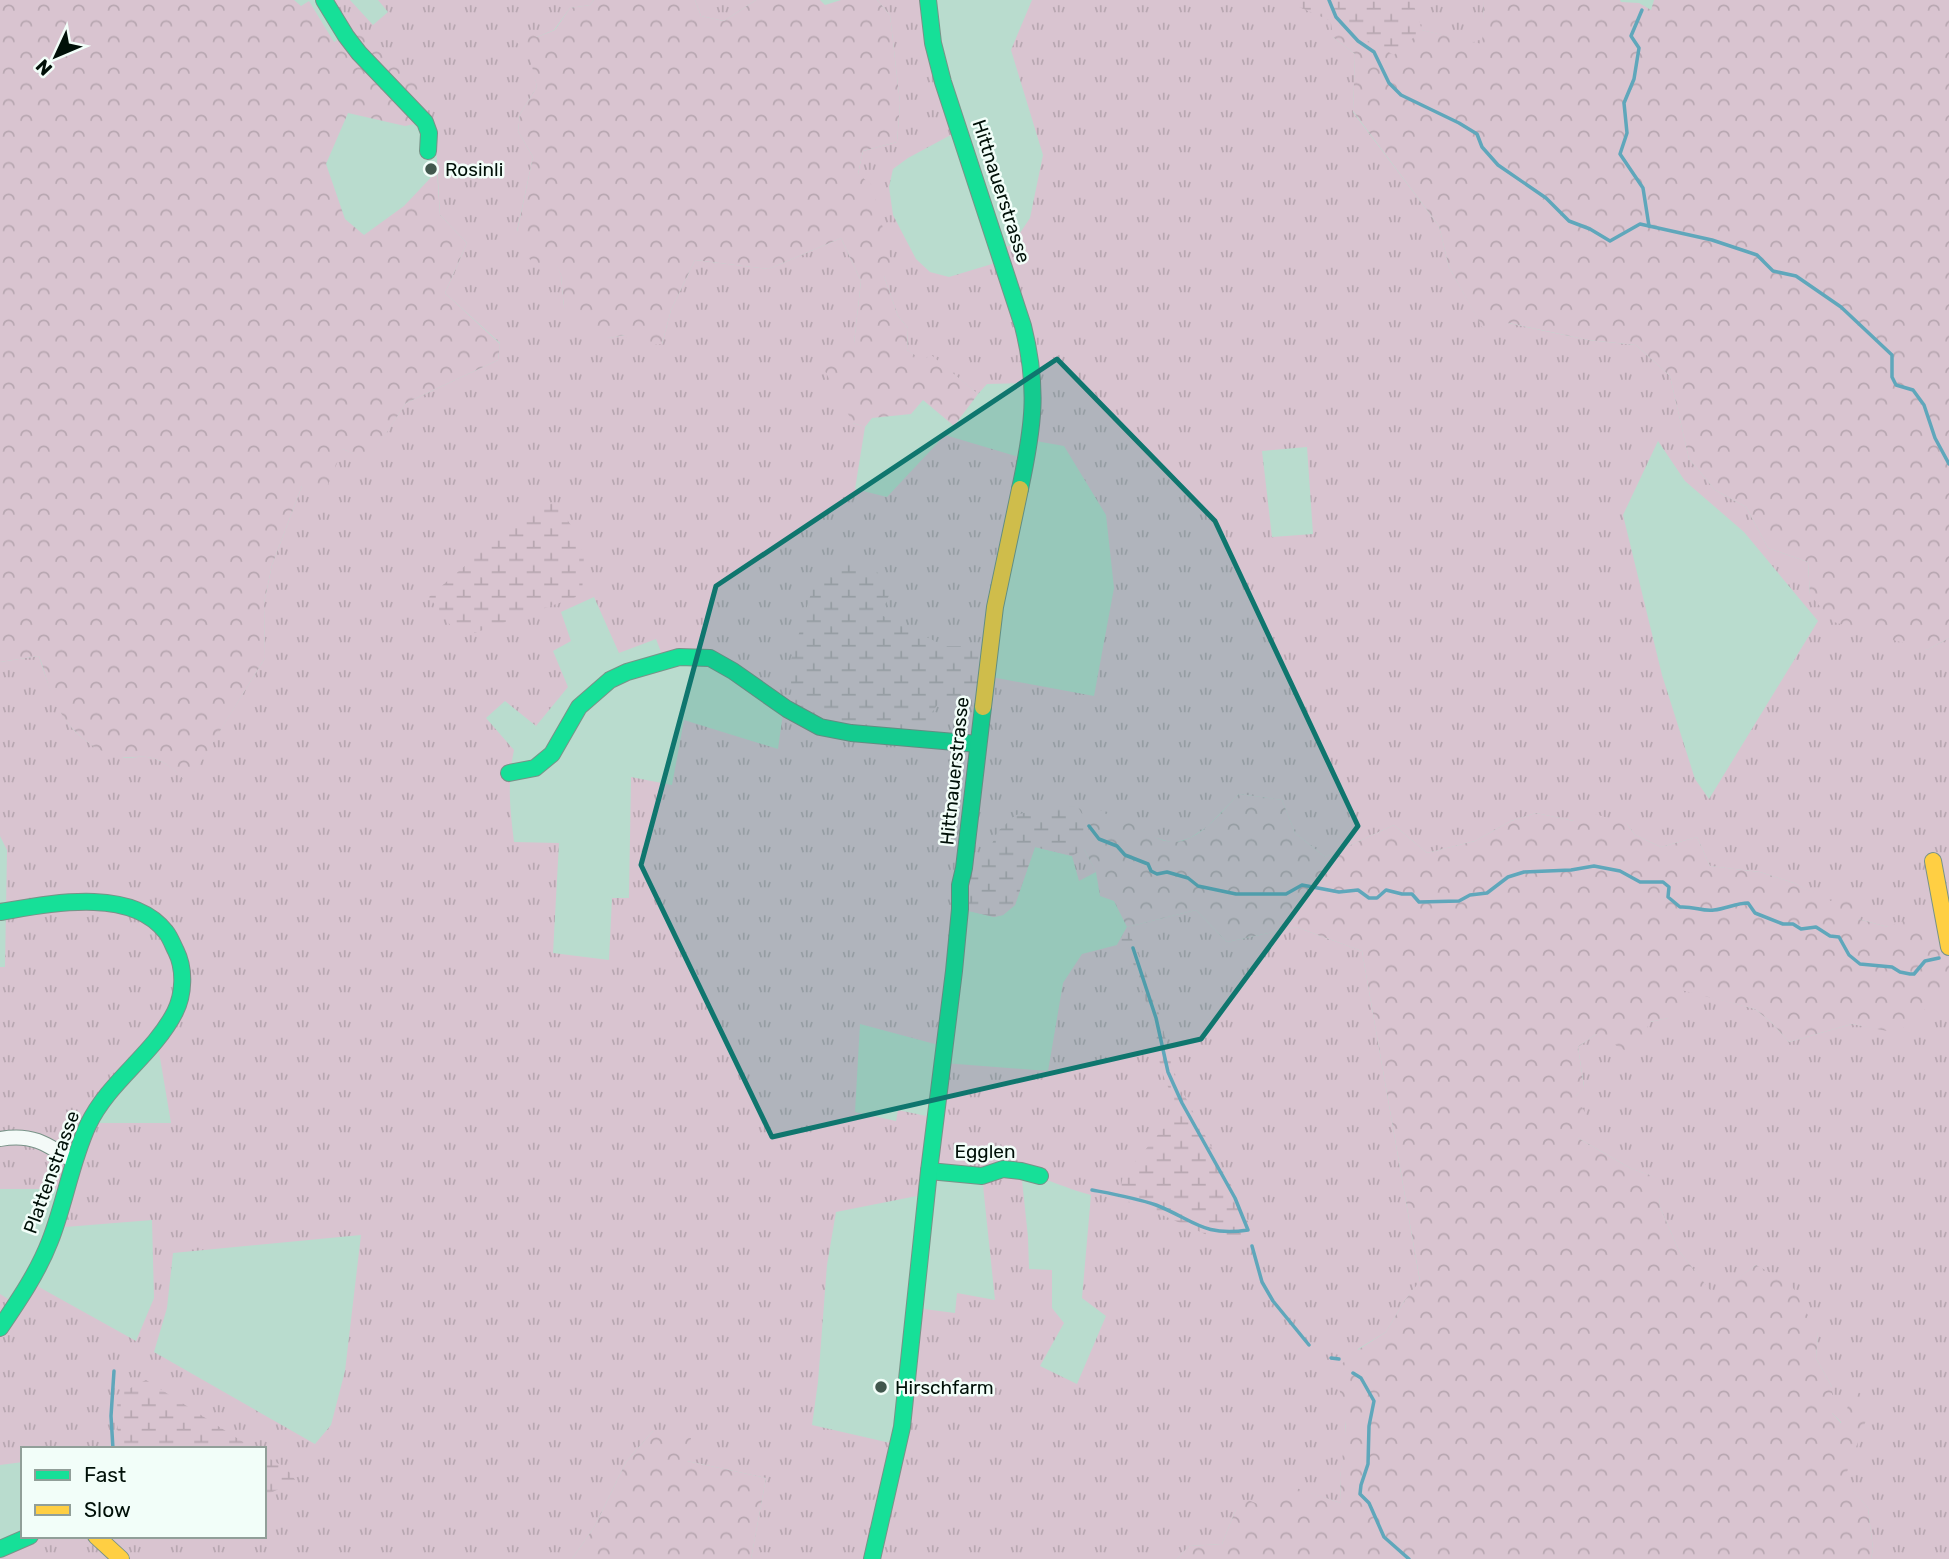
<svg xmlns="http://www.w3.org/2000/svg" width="1949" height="1559" viewBox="0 0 1949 1559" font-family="Rubik,sans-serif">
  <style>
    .grass { fill: url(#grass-tufts); fill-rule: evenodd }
    .forest { fill: url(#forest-crowns) }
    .wetland { fill: url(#wetland-marsh) }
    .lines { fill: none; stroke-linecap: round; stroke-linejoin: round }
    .stream { stroke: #5fa7bb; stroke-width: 3.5 }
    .street-casing { stroke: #789388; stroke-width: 16 }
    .fast-casing { stroke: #789388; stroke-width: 18 }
    .slow-casing { stroke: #789388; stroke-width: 18 }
    .street { stroke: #f4faf8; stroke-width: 14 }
    .fast { stroke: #16e098; stroke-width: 16 }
    .slow { stroke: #ffcf43; stroke-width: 16 }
    .marked { fill: #0f766e; fill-opacity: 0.2; stroke: #0f766e; stroke-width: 5; stroke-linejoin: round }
    .poi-dot { fill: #41574d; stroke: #f2fef9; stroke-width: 2.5 }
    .labels { text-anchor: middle; stroke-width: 5; stroke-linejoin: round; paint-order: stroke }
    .poi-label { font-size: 19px; fill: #001008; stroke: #f2fef9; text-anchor: start }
    .street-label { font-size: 19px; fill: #001008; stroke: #f2fef9 }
  </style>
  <defs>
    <pattern id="grass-tufts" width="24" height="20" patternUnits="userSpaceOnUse" patternTransform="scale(1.75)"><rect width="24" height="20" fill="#d9c4d0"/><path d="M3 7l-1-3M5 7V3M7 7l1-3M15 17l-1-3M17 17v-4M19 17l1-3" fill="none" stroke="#b8a7b1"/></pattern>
    <pattern id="forest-crowns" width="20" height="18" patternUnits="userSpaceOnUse" patternTransform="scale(1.75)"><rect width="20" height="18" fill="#d9c4d0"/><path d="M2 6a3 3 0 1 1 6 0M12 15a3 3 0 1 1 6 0" fill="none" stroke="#b8a7b1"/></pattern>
    <pattern id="wetland-marsh" width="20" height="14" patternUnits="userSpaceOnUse" patternTransform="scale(1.75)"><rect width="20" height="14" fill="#d9c4d0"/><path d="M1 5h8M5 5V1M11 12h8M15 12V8" fill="none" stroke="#b8a7b1"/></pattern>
  </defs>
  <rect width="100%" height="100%" fill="#b9dcce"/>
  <g class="grass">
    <path d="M 324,0 L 350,0 L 373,25 L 388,12 L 378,0 L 594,0 L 590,5 L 570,8 L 554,30 L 537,37 L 531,58 L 537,87 L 520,114 L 518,131 L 533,157 L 517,231 L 556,264 L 561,275 L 564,307 L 609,338 L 625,335 L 662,344 L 671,310 L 695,260 L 769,269 L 841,238 L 861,281 L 854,343 L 853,423 L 865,427 L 855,489 L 887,497 L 945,435 L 1026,459 L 986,676 L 1094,696 L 1114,588 L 1106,515 L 1064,446 L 1030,440 L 1033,383 L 987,384 L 978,394 L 930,355 L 924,362 L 907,350 L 908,328 L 898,316 L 884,276 L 858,174 L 863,151 L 897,142 L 900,103 L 890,15 L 877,0 L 928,0 L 960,130 L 908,158 L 893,169 L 889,187 L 893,215 L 916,259 L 930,272 L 949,277 L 1002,261 L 998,249 L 1012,245 L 1030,218 L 1043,155 L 1011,50 L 1032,0 L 1484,0 L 1483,45 L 1409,27 L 1333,37 L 1355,54 L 1353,112 L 1439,226 L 1449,267 L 1487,335 L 1508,323 L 1588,340 L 1636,345 L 1670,376 L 1689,459 L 1715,490 L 1746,507 L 1768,548 L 1808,562 L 1810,595 L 1927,650 L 1949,638 L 1949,938 L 1888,927 L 1858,919 L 1831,902 L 1794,883 L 1760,872 L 1710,866 L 1697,837 L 1661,847 L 1635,835 L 1627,824 L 1574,821 L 1536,813 L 1511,821 L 1475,841 L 1427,853 L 1394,825 L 1325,857 L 1295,833 L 1282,800 L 1239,794 L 1207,827 L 1190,838 L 1174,843 L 1153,837 L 1115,815 L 1084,849 L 1096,872 L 1079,881 L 1072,856 L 1035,847 L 1015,905 L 1003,915 L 994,917 L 961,909 L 946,1047 L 860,1024 L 855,1112 L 896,1121 L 898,1110 L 936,1118 L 944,1063 L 1048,1071 L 1063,983 L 1082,954 L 1117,945 L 1127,927 L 1196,910 L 1227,942 L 1296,927 L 1362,951 L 1420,1282 L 1405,1300 L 1386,1332 L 1358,1349 L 1345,1412 L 1346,1438 L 1340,1478 L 1341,1503 L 1294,1488 L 1270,1509 L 1236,1509 L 1222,1544 L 1189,1546 L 1177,1559 L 751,1559 L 766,1478 L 687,1461 L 653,1431 L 626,1462 L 595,1526 L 572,1559 L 0,1559 L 0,1549 L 30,1536 L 264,1536 L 264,1449 L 23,1449 L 23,1462 L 0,1465 L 0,1294 L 16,1304 L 30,1282 L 136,1341 L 154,1298 L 152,1220 L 53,1228 L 65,1189 L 0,1189 L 0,967 L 5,967 L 7,850 L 0,836 L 0,662 L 39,656 C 52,697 64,737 109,753 C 114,754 120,757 125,758 C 132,758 140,756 147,757 C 164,759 176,772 188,782 L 265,658 L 264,603 L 272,565 L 302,486 L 343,449 L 368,460 L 406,403 L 498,360 L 500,343 L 445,293 L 467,243 L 440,215 L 436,144 L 346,36 ZM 1658,441 L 1685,481 L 1744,532 L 1818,621 L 1709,799 L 1695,779 L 1662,675 L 1623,515 ZM 1307,447 L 1313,534 L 1272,537 L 1262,451 ZM 594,597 L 619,653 L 656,639 L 664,660 L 733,671 L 783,713 L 778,749 L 684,720 L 672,785 L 631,777 L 629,898 L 612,898 L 609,960 L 553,953 L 559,843 L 514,842 C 510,809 507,783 514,750 L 486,718 L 505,701 L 536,726 L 568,687 L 553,651 L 571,641 L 561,612 ZM 157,1040 L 171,1123 L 89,1123 ZM 930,1171 L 982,1176 L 995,1300 L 957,1293 L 955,1313 L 916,1308 L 899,1445 L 812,1425 L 818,1382 L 827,1265 L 836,1212 L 927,1194 ZM 1021,1171 C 1045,1178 1067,1189 1091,1195 L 1082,1298 L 1106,1316 L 1077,1384 L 1040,1366 L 1064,1323 L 1052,1308 L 1052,1270 L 1029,1269 L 1028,1237 ZM 361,1235 L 345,1371 L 331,1425 L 315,1444 L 154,1352 L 167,1308 L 173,1253 Z"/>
    <polygon points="695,0 774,0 756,0 724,21 701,16"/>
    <polygon points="1677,988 1755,1009 1771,1022 1789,1042 1852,1024 1897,1032 1944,992 1949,993 1949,1559 1871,1559 1873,1549 1868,1508 1844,1481 1842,1423 1832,1413 1832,1387 1816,1358 1818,1334 1756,1265 1714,1296 1679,1251 1660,1207 1657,1178 1630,1168 1578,1138 1576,1096 1584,1086 1578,1047 1596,1034 1668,1018"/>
  </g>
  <g class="forest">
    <path d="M 0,0 L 294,0 L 301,6 L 309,1 L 334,42 L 346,36 L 368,32 L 417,83 L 425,122 L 405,126 L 348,113 L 326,164 L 345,219 L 364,235 L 404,206 L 437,171 L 440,215 L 467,243 L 445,293 L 500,344 L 498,360 L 406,403 L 368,461 L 343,449 L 324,494 L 302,486 L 272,565 L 264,603 L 265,658 L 188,783 C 176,772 164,759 147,757 C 138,756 129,758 120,757 C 91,751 67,728 55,702 C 48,688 45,671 39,656 L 0,662 Z"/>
    <polygon points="594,0 695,0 701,16 724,21 756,0 820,0 825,5 841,0 877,0 890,15 900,103 897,142 863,151 858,174 872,185 891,260 884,276 898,316 908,328 907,350 924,361 930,354 978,394 954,426 923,400 911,414 872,418 865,427 853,423 820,362 854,343 861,281 841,238 769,269 695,260 671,310 662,344 634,347 625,335 609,338 584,332 564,307 561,275 556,265 532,264 517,232 533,157 518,131 520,114 537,87 530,58 510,34 518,27 537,37 555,30 570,8 590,5"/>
    <polygon points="1484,0 1620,0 1621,2 1639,3 1651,10 1654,0 1949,0 1949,638 1927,650 1834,622 1810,595 1808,562 1768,548 1746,507 1715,490 1689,459 1670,376 1636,345 1588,340 1509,323 1487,336 1449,267 1439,226 1353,111 1355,54 1333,37 1328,3 1409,27 1482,44"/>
    <path d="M 1239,794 L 1282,800 L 1295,833 L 1325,857 L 1394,825 L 1427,853 L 1475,841 L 1511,821 L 1536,813 L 1574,821 L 1592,813 L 1627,824 L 1635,835 L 1661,847 L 1697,837 L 1710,866 L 1760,872 L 1794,883 L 1831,901 L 1841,890 L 1859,896 L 1858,919 L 1888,927 L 1903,921 L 1947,939 L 1949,938 L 1949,993 L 1944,993 L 1897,1033 L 1852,1024 L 1789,1042 L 1771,1022 L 1755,1009 L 1677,989 L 1680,1006 L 1668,1018 L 1650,1022 L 1633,1055 L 1596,1034 L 1578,1047 L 1584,1087 L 1576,1096 L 1587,1116 L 1578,1138 L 1630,1168 L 1658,1178 L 1660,1207 L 1679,1251 L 1714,1295 L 1756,1265 L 1791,1284 L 1818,1334 L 1816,1358 L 1832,1387 L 1832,1413 L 1841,1423 L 1855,1389 L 1872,1404 L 1844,1480 L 1868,1508 L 1873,1549 L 1871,1559 L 1177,1559 L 1189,1546 L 1222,1544 L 1236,1509 L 1248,1500 L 1270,1509 L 1276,1494 L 1293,1487 L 1341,1503 L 1340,1478 L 1346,1427 L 1337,1375 L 1342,1364 L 1350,1355 L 1386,1332 L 1405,1300 L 1420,1281 L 1362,951 L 1296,927 L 1227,942 L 1196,910 L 1127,927 L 1114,901 L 1100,896 L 1096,872 L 1084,849 L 1076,823 L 1078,807 C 1091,808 1104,810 1116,815 C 1140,825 1162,852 1190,838 C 1209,829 1224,809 1239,794 Z"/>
    <polygon points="653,1431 691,1438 687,1461 766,1478 751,1559 572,1559 595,1526 626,1462"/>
  </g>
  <g class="wetland">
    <polygon points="1283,0 1412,0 1422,30 1394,55 1331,21"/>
    <polygon points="554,503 571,525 584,554 582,595 460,638 429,597 534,506"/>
    <polygon points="848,562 877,572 891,590 881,615 945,646 990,646 983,707 938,704 913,739 851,733 787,709 792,698 790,663 816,577 825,579"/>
    <polygon points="1052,806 1078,807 1089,826 1084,849 1072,856 1035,847 1015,905 1003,915 994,917 960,909 964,868 982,865 998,831 1016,815"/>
    <polygon points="1127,927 1152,988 1177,1081 1245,1212 1253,1237 1225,1239 1205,1234 1144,1207 1118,1199 1123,1176 1178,1111 1161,1070 1153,1023 1130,954 1117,945"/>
    <polygon points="146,1380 254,1449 118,1449 117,1395"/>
    <polygon points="264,1455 287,1469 296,1481 264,1496"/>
  </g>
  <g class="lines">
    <g class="stream">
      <polyline points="1329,0 1336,17 1358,41 1374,52 1389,83 1401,95 1459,123 1477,134 1482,147 1498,165 1546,198 1569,221 1590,229 1610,241 1640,224 1712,240 1757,255 1773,271 1796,276 1841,307 1892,355 1892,377 1896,385 1913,390 1924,405 1935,438 1949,464"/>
      <polyline points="1642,10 1631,36 1639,48 1634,79 1624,103 1627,133 1620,154 1643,188 1649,226"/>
      <path d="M 1089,826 L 1099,839 L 1117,846 L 1125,855 L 1148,864 L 1151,871 L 1157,874 L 1167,872 L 1188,878 L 1198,886 L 1236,894 L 1286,894 L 1302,885 L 1339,892 L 1358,890 L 1369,898 L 1377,898 L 1386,890 L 1402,894 L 1412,894 L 1419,902 L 1459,901 L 1470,895 L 1487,893 L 1508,877 L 1524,872 L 1571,870 L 1594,866 L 1620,871 L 1640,882 L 1663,882 L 1669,887 L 1668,897 L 1680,907 C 1694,906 1703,912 1714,910 C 1726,909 1736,903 1748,903 L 1755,913 L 1783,924 L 1793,924 L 1801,929 L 1816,927 L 1830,936 L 1839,937 L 1849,955 L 1860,964 L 1892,967 L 1900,972 L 1910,974 L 1914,974 L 1925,961 L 1939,958"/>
      <path d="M 1092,1190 C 1113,1194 1136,1198 1156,1205 C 1194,1220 1203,1237 1248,1230 L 1235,1198 L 1182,1103 L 1168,1072 L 1156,1018 L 1133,948"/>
      <polyline points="1252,1246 1262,1282 1273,1301 1309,1345"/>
      <polyline points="1331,1358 1339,1359"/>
      <polyline points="1353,1373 1361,1378 1374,1401 1369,1426 1368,1464 1361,1485 1360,1494 1369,1503 1384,1537 1409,1559"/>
      <polyline points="113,1449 111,1416 114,1371"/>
    </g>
    <g class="street-casing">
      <path id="street" d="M 0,1139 C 32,1133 47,1144 73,1161"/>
    </g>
    <g class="fast-casing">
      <g id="fast">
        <polyline points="324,0 346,36 359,53 425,122 429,133 428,151"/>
        <path d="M 928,0 L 933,43 L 943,82 L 1023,326 C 1039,389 1033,428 1020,489"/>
        <polyline points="509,773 535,768 552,754 579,707 610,680 627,672 679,657 710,658 733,671 787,709 820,727 851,733 978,744"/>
        <path d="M 0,912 C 48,904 131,886 166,932 C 170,937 173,945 176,951 C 185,969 184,994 175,1012 C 153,1055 109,1081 88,1125 C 71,1162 65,1203 50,1241 C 38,1272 19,1300 0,1328"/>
        <polyline points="929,1171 982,1176 1003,1169 1021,1171 1040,1176"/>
        <polyline points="0,1549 30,1536"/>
        <polyline points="872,1559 902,1427 929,1171 954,971 960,909 960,885 964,868 983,707"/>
      </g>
    </g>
    <g class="slow-casing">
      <g id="slow">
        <polyline points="983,707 995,607 1020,489"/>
        <polyline points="1933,861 1949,947"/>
        <polyline points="96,1536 121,1559"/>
      </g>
    </g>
    <use href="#street" class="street"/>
    <use href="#fast" class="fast"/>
    <use href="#slow" class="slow"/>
  </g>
  <path class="marked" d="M 1057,359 L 1215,521 L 1358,826 L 1201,1039 L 772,1137 L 641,865 L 716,586 Z"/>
  <g class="poi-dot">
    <circle cx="431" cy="169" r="7"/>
    <circle cx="881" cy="1387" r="7"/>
  </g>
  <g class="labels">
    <g class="poi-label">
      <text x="445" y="176">Rosinli</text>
      <text x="895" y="1394">Hirschfarm</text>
    </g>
    <g class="street-label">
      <text transform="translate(1002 191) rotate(72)" y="7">Hittnauerstrasse</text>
      <text transform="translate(954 771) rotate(-84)" y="7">Hittnauerstrasse</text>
      <text x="985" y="1158">Egglen</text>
      <text transform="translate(51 1172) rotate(-70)" y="7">Plattenstrasse</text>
    </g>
  </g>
  <rect x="21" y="1447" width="245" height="91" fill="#f2fef9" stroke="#919f99" stroke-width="2"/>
  <rect x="35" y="1470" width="35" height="10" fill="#16e098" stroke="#919f99" stroke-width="2"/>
  <text x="84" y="1482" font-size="21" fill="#001008">Fast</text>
  <rect x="35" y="1505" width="35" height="10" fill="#ffcf43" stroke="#919f99" stroke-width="2"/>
  <text x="84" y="1517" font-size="21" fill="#001008">Slow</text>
  <g transform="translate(56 56) rotate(226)" stroke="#f2fef9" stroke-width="5" paint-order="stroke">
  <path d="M0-5L12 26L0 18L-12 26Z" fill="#001008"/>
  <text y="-10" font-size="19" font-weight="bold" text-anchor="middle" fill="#001008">N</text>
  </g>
</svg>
